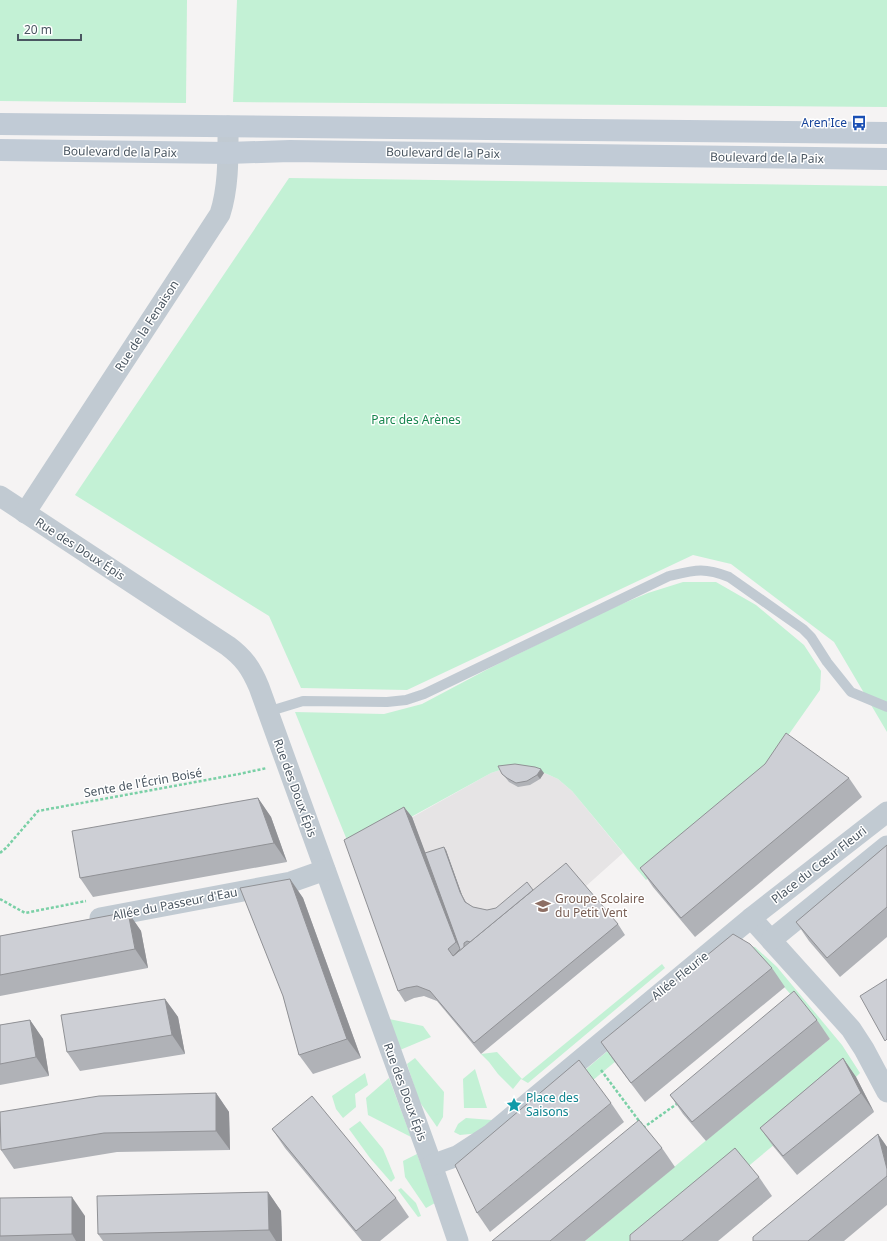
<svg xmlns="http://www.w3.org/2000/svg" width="887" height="1241" viewBox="0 0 887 1241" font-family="'Noto Sans',sans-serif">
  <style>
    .education { fill: #e6e4e5 }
    .green { fill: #c3f1d5 }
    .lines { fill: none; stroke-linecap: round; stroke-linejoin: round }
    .path { stroke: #7ad0a6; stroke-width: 2.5; stroke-dasharray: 3 2; stroke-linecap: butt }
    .service { stroke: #c1cad2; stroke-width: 10 }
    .minor { stroke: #c1cad2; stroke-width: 21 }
    .secondary { stroke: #c1cbd6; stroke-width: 22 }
    .wall { fill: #b0b2b7 }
    .shaded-wall { fill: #909195 }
    .building { fill: #cdcfd5; stroke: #909195 }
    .labels { text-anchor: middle; stroke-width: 3; stroke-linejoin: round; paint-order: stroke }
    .transit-label { font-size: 12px; fill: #164399; stroke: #fff; text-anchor: end }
    .street-label { font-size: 12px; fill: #4a5661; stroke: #fff }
    .park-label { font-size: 12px; fill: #17864f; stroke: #fff }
    .education-label { font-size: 12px; fill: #785e54; stroke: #fff; text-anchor: start }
    .culture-label { font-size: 12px; fill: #0d838f; stroke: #fff; text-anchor: start }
  </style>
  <rect width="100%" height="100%" fill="#f5f3f3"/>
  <polygon class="education" points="500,770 532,770 547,774 558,779 572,791 623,853 585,887 441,1005 437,1001 424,996 414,998 405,1002 393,828 491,773"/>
  <g class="green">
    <polygon points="0,0 187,0 186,103 0,101"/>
    <polygon points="237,0 887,0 887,107 233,102"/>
    <polygon points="289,178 887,186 887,732 834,642 731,564 693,555 407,690 301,688 269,616 75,495"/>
    <polygon points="683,582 716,582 756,605 804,645 821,671 820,690 735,811 646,880 572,791 558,779 547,774 538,771 500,770 491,773 351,850 295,712 384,714 422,704 488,669 600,613 648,593"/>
    <polygon points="735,943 755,947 777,967 842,1045 860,1073 856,1077 658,1241 585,1241 756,1099 830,1039 763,963 746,953 468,1184 545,1104"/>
    <polygon points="662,964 665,968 528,1083 521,1079 513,1089 498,1074 489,1062 481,1054 497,1052 522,1079"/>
    <polygon points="389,1019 423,1026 431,1037 400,1050"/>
    <polygon points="415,1058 444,1092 443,1117 437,1127 419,1101 407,1064"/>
    <polygon points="475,1069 487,1108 464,1108 463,1079"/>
    <polygon points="365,1073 368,1085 355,1094 356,1107 343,1118 336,1109 332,1096"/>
    <polygon points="389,1078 411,1137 368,1115 366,1098"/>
    <polygon points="466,1118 492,1120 480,1133 460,1135 454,1132 458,1124"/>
    <polygon points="360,1121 383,1149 395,1178 391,1182 370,1158 349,1129"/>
    <polygon points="417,1154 435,1203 426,1208 405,1177 403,1161"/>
    <polygon points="401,1188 416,1203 421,1216 418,1217 398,1190"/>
  </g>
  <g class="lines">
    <g class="path">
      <polyline points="0,853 6,848 38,811 239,774 267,768"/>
      <polyline points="0,899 25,913 86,901"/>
      <polyline points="601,1070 642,1125"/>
      <polyline points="643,1128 678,1103"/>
    </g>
    <path class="service" d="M 267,712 L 303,701 L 387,702 L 406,700 L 424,694 L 669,576 C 695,570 704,567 729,577 L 803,629 L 811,637 L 827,662 L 851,692 L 887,707"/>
    <g class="minor">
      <path d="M 0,496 L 228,646 C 244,658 251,668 259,687 L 432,1165 L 458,1241"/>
      <path d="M 25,513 L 220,214 C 229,186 228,155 228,126"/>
      <polyline points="100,918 291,882 325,870"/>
      <polyline points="751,918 851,1029 864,1049 887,1092"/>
      <polyline points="771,940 887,846"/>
      <polyline points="432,1165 457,1156 491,1134 751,918 887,812"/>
    </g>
    <g class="secondary">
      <polyline points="0,124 887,133"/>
      <polyline points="0,150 228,153 290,151 887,159"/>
    </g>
  </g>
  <g class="wall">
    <polygon points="544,773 540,779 530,785 518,787 509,782 505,777 502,774"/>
    <polygon points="849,778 862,797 695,937 653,887 640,868"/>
    <polygon points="258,798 271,817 287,862 93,897 80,878"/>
    <polygon points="404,807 412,817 425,853 446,850 462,895 466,902 473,907 487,910 496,908 533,890 618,924 625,935 481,1054 437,1001 424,996 414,998 405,1002 398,991"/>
    <polygon points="887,845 887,937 840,977 809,941 796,922"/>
    <polygon points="290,879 303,898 361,1058 313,1074 299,1055 283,996"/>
    <polygon points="128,912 141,931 148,968 0,996 0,936"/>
    <polygon points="772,968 785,987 645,1102 614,1061 601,1042"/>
    <polygon points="165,999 178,1017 185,1054 80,1071 67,1052"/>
    <polygon points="30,1020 43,1039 49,1076 0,1085 0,1025"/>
    <polygon points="817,1020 830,1039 706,1141 683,1114 670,1095"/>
    <polygon points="843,1058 856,1077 874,1112 797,1175 773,1146 760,1128"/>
    <polygon points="216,1093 229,1112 230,1150 117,1152 14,1169 1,1150"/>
    <polygon points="611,1103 624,1122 490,1232 477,1213"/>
    <polygon points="272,1129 396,1198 409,1217 380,1241 362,1241 285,1148"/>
    <polygon points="878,1134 887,1147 887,1205 844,1241 753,1241"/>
    <polygon points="662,1148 675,1167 585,1241 492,1241"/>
    <polygon points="759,1177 772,1196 718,1241 630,1241"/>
    <polygon points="268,1192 281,1211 282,1241 103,1241 98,1234"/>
    <polygon points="0,1198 85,1216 85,1241 0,1241"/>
  </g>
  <g class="shaded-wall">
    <polygon points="541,769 544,773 540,779 537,775"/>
    <polygon points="258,798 271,817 287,862 274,843"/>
    <polygon points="404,807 412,817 463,953 456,942"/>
    <polygon points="444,847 446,850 462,895 467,905 460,892"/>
    <polygon points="290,879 303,898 361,1058 347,1039"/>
    <polygon points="128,912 141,931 148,968 135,949"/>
    <polygon points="165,999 178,1017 185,1054 172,1035"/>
    <polygon points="30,1020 43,1039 49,1076 36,1057"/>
    <polygon points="843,1058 856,1077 874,1112 861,1093"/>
    <polygon points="216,1093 229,1112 230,1150 216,1131"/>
    <polygon points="878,1134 887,1147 887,1169"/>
    <polygon points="268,1192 281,1211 282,1241 276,1241 269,1230"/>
    <polygon points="72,1197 85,1216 85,1241 76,1241 72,1234"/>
  </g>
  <g class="building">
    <polygon points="786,733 849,778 681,918 640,868 765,764"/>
    <polygon points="515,764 535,767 541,769 537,775 527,781 516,783 507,778 502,774 498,766"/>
    <polygon points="258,798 274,843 80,878 72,831"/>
    <polygon points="404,807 456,942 448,949 453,956 566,863 618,924 474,1043 430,991 417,986 406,988 398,991 344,840"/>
    <polygon points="887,845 887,907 827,958 796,922"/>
    <polygon points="444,847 460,892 465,902 473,907 487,910 496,908 527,882 533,890 470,942 467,941 464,943 464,947 453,956 460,949 425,853"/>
    <polygon points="290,879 347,1039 299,1055 283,996 240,888"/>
    <polygon points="128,912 135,949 0,975 0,936"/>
    <polygon points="733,934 750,944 772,968 631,1083 601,1042"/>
    <polygon points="887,979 887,1039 885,1041 860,996"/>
    <polygon points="794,991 817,1020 692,1122 670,1095"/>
    <polygon points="165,999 172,1035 67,1052 61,1015"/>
    <polygon points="30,1020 36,1057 0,1064 0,1025"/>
    <polygon points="843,1058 861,1093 783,1156 760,1128"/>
    <polygon points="579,1060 611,1103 477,1213 455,1165"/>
    <polygon points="216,1093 216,1131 104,1133 1,1150 0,1112 99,1096"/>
    <polygon points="312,1096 396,1198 356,1231 272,1129"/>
    <polygon points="639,1120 662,1148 550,1241 492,1241"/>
    <polygon points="878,1134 887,1169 887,1176 808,1241 753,1241 753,1237"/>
    <polygon points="735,1148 759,1177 682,1241 630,1241 630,1235"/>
    <polygon points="268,1192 269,1230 98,1234 97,1196"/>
    <polygon points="72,1197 72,1234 0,1236 0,1198"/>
  </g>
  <defs>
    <g id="bus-bare" transform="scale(1.2)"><path d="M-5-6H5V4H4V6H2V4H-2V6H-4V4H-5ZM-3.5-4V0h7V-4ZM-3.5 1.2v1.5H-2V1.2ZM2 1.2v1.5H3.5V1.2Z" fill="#1a4fb4" stroke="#fff" stroke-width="2.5" paint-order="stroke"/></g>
    <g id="school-bare" transform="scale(1.2)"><path d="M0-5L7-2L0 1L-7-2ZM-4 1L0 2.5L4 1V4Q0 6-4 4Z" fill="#8d6e63" stroke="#fff" stroke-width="2.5" paint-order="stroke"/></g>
    <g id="sight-bare" transform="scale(1.2)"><path d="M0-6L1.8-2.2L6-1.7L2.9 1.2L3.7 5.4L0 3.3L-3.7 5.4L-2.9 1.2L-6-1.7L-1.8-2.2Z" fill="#0f9aa8" stroke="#fff" stroke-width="2.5" paint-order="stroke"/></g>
  </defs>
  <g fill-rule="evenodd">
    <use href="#bus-bare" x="859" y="123"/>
    <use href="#school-bare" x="543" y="906"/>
    <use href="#sight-bare" x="514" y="1105"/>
  </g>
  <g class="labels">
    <g class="transit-label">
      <text x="847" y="127">Aren'Ice</text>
    </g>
    <g class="street-label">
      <text transform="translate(120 152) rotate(1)" y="4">Boulevard de la Paix</text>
      <text transform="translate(443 153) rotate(1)" y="4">Boulevard de la Paix</text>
      <text transform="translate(767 158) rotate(1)" y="4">Boulevard de la Paix</text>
      <text transform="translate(147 326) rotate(-57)" y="4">Rue de la Fenaison</text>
      <text transform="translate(80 549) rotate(33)" y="4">Rue des Doux Épis</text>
      <text transform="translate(143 783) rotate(-10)" y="4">Sente de l'Écrin Boisé</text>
      <text transform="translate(295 788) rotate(70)" y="4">Rue des Doux Épis</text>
      <text transform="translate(819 865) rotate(-38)" y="4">Place du Cœur Fleuri</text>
      <text transform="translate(175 904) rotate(-11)" y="4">Allée du Passeur d'Eau</text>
      <text transform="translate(680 976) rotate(-39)" y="4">Allée Fleurie</text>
      <text transform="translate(405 1092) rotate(70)" y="4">Rue des Doux Épis</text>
    </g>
    <g class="park-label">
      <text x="416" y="424">Parc des Arènes</text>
    </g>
    <g class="education-label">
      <text x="555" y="903">Groupe Scolaire<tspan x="555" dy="14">du Petit Vent</tspan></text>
    </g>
    <g class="culture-label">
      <text x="526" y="1102">Place des<tspan x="526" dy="14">Saisons</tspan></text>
    </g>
  </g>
  <path d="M18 34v6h63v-6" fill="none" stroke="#4a5661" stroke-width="2"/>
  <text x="24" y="34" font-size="12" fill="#4a5661" stroke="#ffffff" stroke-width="3" paint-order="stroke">20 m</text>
</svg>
